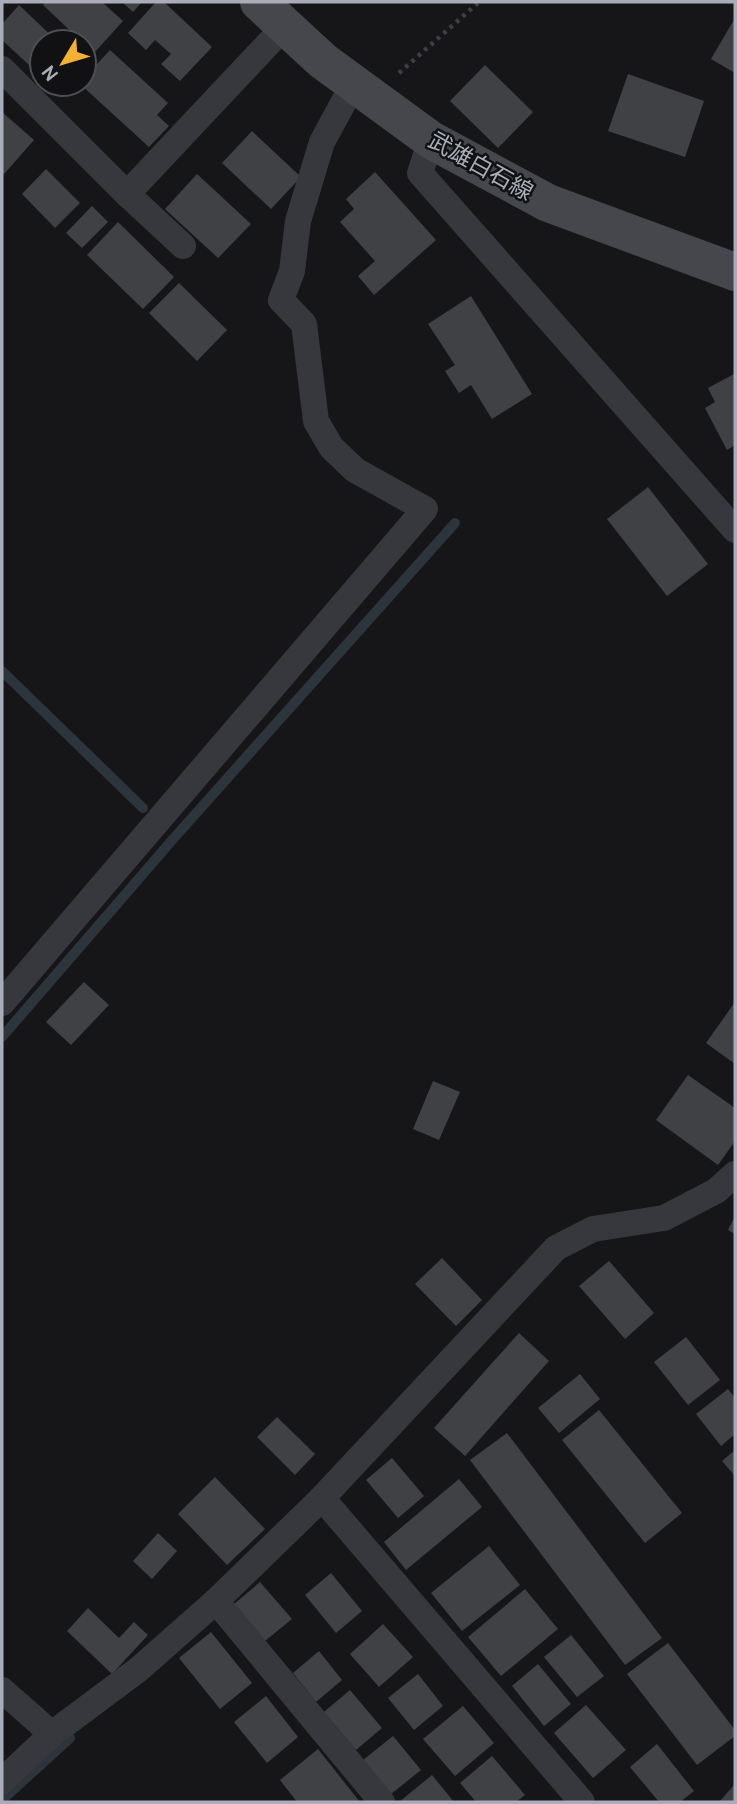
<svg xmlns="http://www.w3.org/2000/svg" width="737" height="1804" viewBox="0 0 737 1804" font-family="Cabin,'Noto Sans JP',sans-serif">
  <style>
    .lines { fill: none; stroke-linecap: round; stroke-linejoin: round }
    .stream { stroke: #2c353c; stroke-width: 10 }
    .building { fill: #404145 }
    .path { stroke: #3d3f44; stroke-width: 4.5; stroke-dasharray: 3.5 5; stroke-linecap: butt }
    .minor { stroke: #37383d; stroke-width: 26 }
    .secondary { stroke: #45474d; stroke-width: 38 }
    .labels { text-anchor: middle; stroke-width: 5; stroke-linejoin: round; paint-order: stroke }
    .street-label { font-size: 23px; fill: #a8adb8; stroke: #111113 }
  </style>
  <rect width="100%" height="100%" fill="#161618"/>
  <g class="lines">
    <g class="stream">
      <polyline points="2,671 143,808"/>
      <polyline points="2,1037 174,838 455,523"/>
      <polyline points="2,1800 70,1738 61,1730"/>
    </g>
  </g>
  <g class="building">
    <polygon points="46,2 102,2 123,21 94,53 43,5"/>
    <polygon points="122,2 142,2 133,12"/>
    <polygon points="156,2 164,2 212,47 180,81 161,64 171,54 155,40 146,50 128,33"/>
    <polygon points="19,5 58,42 42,42 42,77 2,40 2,24"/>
    <polygon points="735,18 735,73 711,59"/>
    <polygon points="110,50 168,103 157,115 169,126 149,147 80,84 84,84 84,78"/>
    <polygon points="485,65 533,112 498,148 450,101"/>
    <polygon points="628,74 704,101 685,157 608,131"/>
    <polygon points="2,112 34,140 4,174 2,172"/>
    <polygon points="252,131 301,177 271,209 222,163"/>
    <polygon points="46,169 80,203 55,228 22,194"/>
    <polygon points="375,172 436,240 374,295 358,276 375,261 340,222 354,209 346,199"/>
    <polygon points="197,174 251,224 218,258 165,209"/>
    <polygon points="92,206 108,222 82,248 66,233"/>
    <polygon points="118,222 174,277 143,309 87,255"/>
    <polygon points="179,283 227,330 197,361 149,313"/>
    <polygon points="471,296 532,394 492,419 471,385 459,393 445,371 455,365 428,324"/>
    <polygon points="734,374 735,445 727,450 705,408 715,402 708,388"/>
    <polygon points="648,487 708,564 667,596 607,519"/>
    <polygon points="84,982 109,1005 71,1045 46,1022"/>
    <polygon points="735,1002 735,1064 706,1043"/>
    <polygon points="688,1075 735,1108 735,1141 718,1165 656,1120"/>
    <polygon points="433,1081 460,1092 439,1140 413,1129"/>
    <polygon points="735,1216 735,1234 728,1230"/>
    <polygon points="442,1258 482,1300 456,1326 415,1284"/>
    <polygon points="609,1261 654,1313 625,1339 579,1286"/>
    <polygon points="519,1333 549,1361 465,1456 434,1428"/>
    <polygon points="686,1337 720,1380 688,1405 654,1362"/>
    <polygon points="580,1374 600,1399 559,1433 538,1408"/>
    <polygon points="728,1389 735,1398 735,1434 721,1446 696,1414"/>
    <polygon points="599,1410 682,1513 645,1543 562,1440"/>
    <polygon points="277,1417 315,1454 295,1475 257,1437"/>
    <polygon points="507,1433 662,1638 625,1665 470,1460"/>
    <polygon points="735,1450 735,1476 722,1461"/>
    <polygon points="392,1458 424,1496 398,1518 366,1480"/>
    <polygon points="215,1477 265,1529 227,1565 178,1514"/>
    <polygon points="459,1479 482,1507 406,1570 384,1542"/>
    <polygon points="158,1533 177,1551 152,1579 133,1561"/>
    <polygon points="489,1546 520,1585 462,1631 431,1593"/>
    <polygon points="331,1573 362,1611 336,1633 305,1595"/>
    <polygon points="260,1582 292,1619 265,1641 234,1604"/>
    <polygon points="525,1589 558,1629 501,1676 468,1637"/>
    <polygon points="88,1608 119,1638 134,1622 148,1635 112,1674 67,1631"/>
    <polygon points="383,1624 413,1657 379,1687 350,1654"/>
    <polygon points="211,1632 252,1683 220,1709 179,1658"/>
    <polygon points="571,1635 604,1676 577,1697 544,1657"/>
    <polygon points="668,1643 735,1730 735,1736 697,1765 627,1674"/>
    <polygon points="319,1651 342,1680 316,1702 293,1673"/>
    <polygon points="538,1664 571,1704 544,1726 512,1686"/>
    <polygon points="418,1674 443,1706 414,1730 388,1698"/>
    <polygon points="350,1690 382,1728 356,1750 324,1712"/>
    <polygon points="266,1696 298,1737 267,1763 234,1722"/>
    <polygon points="586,1705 626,1750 593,1778 554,1733"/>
    <polygon points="463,1706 494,1743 455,1776 423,1739"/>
    <polygon points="393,1736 421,1770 391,1794 363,1760"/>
    <polygon points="657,1744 694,1791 680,1802 659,1802 630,1767"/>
    <polygon points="318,1749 360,1802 297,1802 280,1780"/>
    <polygon points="492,1756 525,1795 516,1802 476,1802 460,1783"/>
    <polygon points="432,1775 454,1802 399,1802"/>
    <polygon points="735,1784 735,1802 719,1802"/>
  </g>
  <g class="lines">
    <polyline class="path" points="399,73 479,2"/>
    <g class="minor">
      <polyline points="2,69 127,194 284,27"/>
      <polyline points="431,140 420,173 735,530"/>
      <polyline points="127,194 183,246"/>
      <polyline points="2,1003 425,509 355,470 331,447 316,421 304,324 281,300 292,271 298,221 322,142 354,83"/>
      <polyline points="322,1498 582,1802"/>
      <polyline points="216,1601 382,1802"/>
      <polyline points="2,1690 52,1734"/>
      <polyline points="2,1781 52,1734 139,1669 216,1601 322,1498 556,1248 593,1229 664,1218 716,1191 735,1174"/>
    </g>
    <polyline class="secondary" points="259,2 323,61 431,140 548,203 735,272"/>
  </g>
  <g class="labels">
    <g class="street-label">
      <text transform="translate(481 166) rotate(29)" y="8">武雄白石線</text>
    </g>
  </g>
  <rect width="737" height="1804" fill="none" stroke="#a8adb8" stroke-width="7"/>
  <g transform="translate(63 63) rotate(232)"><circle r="33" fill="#111113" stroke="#4d4f55" stroke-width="2"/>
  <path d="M0-5L12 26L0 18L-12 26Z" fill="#f2b134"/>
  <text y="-10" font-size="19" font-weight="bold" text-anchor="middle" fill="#a8adb8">N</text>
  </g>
</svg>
